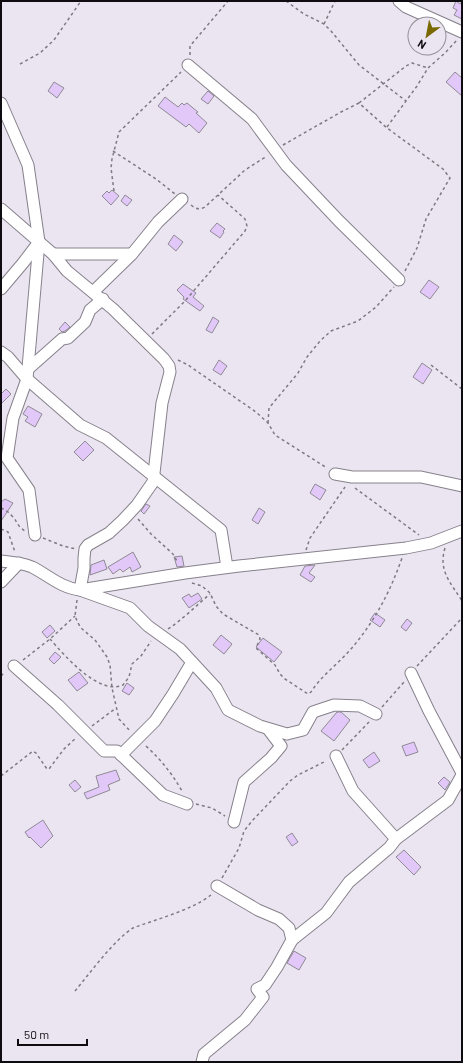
<svg xmlns="http://www.w3.org/2000/svg" width="463" height="1063" viewBox="0 0 463 1063" font-family="Barlow,sans-serif">
  <style>
    .building { fill: #e2c8f9; stroke: #8f8a94 }
    .lines { fill: none; stroke-linecap: round; stroke-linejoin: round }
    .street-casing { stroke: #87818c; stroke-width: 13 }
    .path { stroke: #7e7a82; stroke-width: 1.5; stroke-dasharray: 3 3; stroke-linecap: butt }
    .street { stroke: #fff; stroke-width: 11 }
  </style>
  <rect width="100%" height="100%" fill="#ebe5f1"/>
  <g class="building">
    <polygon points="456,1 460,4 462,1 462,19 454,15 457,10 453,8"/>
    <polygon points="455,72 462,78 462,96 446,82"/>
    <polygon points="54,82 64,88 57,98 48,91"/>
    <polygon points="208,91 214,96 208,104 201,99"/>
    <polygon points="165,97 178,107 182,103 184,105 187,103 198,112 196,113 207,123 199,133 189,124 186,127 158,106"/>
    <polygon points="112,190 119,196 111,205 102,196 107,191 109,193"/>
    <polygon points="125,195 132,200 127,206 121,201"/>
    <polygon points="217,223 225,229 223,231 224,232 220,238 210,231"/>
    <polygon points="174,235 183,242 176,251 168,244"/>
    <polygon points="429,280 439,287 430,299 420,292"/>
    <polygon points="183,284 196,293 193,297 204,306 200,311 183,299 184,297 177,290"/>
    <polygon points="213,317 219,321 212,333 206,330"/>
    <polygon points="65,322 70,327 65,331 62,332 59,329"/>
    <polygon points="219,360 227,366 221,375 213,370"/>
    <polygon points="422,363 432,370 423,384 413,377"/>
    <polygon points="6,389 11,394 1,404 1,394"/>
    <polygon points="28,406 42,414 35,427 25,421 28,417 23,414"/>
    <polygon points="85,441 94,450 83,461 74,452"/>
    <polygon points="315,484 326,490 320,500 310,493"/>
    <polygon points="5,499 13,503 1,521 1,502"/>
    <polygon points="146,504 150,506 144,514 141,511"/>
    <polygon points="259,508 265,512 258,524 252,520"/>
    <polygon points="133,552 141,567 132,572 130,567 123,572 120,569 113,574 108,567"/>
    <polygon points="182,556 184,566 177,567 174,557"/>
    <polygon points="104,560 107,569 90,575 91,565"/>
    <polygon points="315,565 309,573 315,577 311,582 300,575 305,566"/>
    <polygon points="198,593 202,599 189,608 182,598 189,594 191,597"/>
    <polygon points="375,613 385,620 380,627 370,620"/>
    <polygon points="407,619 412,623 406,631 401,627"/>
    <polygon points="50,625 55,631 47,638 42,632"/>
    <polygon points="221,635 232,644 224,654 213,645"/>
    <polygon points="263,638 282,652 274,662 256,647"/>
    <polygon points="55,652 61,657 54,664 49,659"/>
    <polygon points="79,672 88,683 77,691 68,680"/>
    <polygon points="127,683 134,688 129,695 122,691"/>
    <polygon points="337,712 341,712 350,720 334,741 321,731"/>
    <polygon points="414,742 418,752 406,756 402,746"/>
    <polygon points="374,752 380,761 369,768 363,760"/>
    <polygon points="116,770 120,780 108,785 110,790 87,799 84,793 99,787 96,776"/>
    <polygon points="444,777 450,782 445,790 438,783"/>
    <polygon points="75,780 81,787 75,792 69,785"/>
    <polygon points="43,820 53,836 41,848 30,837 29,838 25,832"/>
    <polygon points="292,833 298,842 292,846 286,837"/>
    <polygon points="404,850 421,867 414,875 396,857"/>
    <polygon points="294,951 306,958 299,970 287,963"/>
  </g>
  <g class="lines">
    <g class="street-casing">
      <g id="street">
        <polyline points="399,1 406,7 462,32"/>
        <polyline points="188,65 252,119 286,165 339,221 399,280"/>
        <polyline points="1,103 28,165 39,242 27,379 13,418 7,458 29,490 35,535"/>
        <polyline points="1,209 53,254 67,271 113,309 164,359 169,366 170,372 162,403 153,482 137,505 123,520 109,533 88,545 85,549 84,558 84,568 80,590 130,608 148,626 180,649 216,688 228,710 260,726 287,734 303,730 313,712 334,705 360,706 376,714"/>
        <polyline points="53,254 132,254"/>
        <polyline points="1,289 23,263 39,242"/>
        <polyline points="93,292 132,254 158,222 182,199"/>
        <polyline points="1,352 8,357 27,379 80,425 106,438 221,530 227,567"/>
        <polyline points="27,370 62,339 68,338 85,322 90,310 103,299"/>
        <polyline points="335,474 352,477 421,477 462,486"/>
        <path d="M 1,561 C 12,562 22,563 32,567 C 48,575 61,588 80,590 L 185,573 L 239,566 L 406,548 L 431,543 L 462,531"/>
        <polyline points="1,582 19,563"/>
        <polyline points="14,666 58,705 104,751 117,751 163,795 187,804"/>
        <polyline points="411,673 429,711 462,773"/>
        <polyline points="121,755 155,721 173,694 192,662"/>
        <polyline points="336,756 353,791 396,839"/>
        <polyline points="234,822 244,782 271,758 281,746 268,729"/>
        <polyline points="292,940 326,913 349,882 389,848 396,839 448,800 462,775"/>
        <polyline points="202,1062 204,1054 245,1020 263,997 257,989 265,985 277,967 292,940 289,928 279,919 258,910 217,886"/>
      </g>
    </g>
    <g class="path">
      <polyline points="286,1 304,14 324,24 331,31 359,65 406,101"/>
      <polyline points="324,24 335,1"/>
      <polyline points="190,55 190,46 228,1"/>
      <polyline points="20,64 40,53 54,40 81,1"/>
      <polyline points="359,103 406,66 412,63 428,68"/>
      <polyline points="387,127 417,86 428,68 445,53 457,40"/>
      <polyline points="283,145 341,112 359,103 387,128 443,169 450,178 426,219 417,248 405,271"/>
      <polyline points="113,151 156,179 175,194"/>
      <polyline points="114,191 111,168 112,159 119,132 181,72"/>
      <path d="M 191,205 C 196,209 199,210 205,207 L 245,170 L 267,156"/>
      <polyline points="152,334 185,301 245,231 247,226 245,219 218,195"/>
      <polyline points="178,360 188,365 256,412 268,423 275,435 327,468"/>
      <polyline points="431,365 462,389"/>
      <polyline points="268,423 269,408 298,373 307,357 320,341 331,331 358,321 376,307 394,287"/>
      <polyline points="355,488 419,535"/>
      <path d="M 1,508 C 5,510 9,512 12,516 C 18,522 16,525 25,531"/>
      <polyline points="138,519 151,534 173,554 178,563"/>
      <polyline points="1,529 8,532 15,552"/>
      <polyline points="43,538 63,546 76,549"/>
      <path d="M 445,548 C 438,571 451,583 462,601"/>
      <polyline points="306,550 310,538 345,487"/>
      <path d="M 192,583 L 202,586 L 210,593 L 216,606 L 223,614 L 259,635 L 260,639 L 256,648 L 275,665 L 280,674 L 285,679 L 308,694 L 311,692 C 321,676 338,664 351,649 C 375,621 390,592 402,558"/>
      <polyline points="77,600 75,616 78,623 81,628 95,640 107,657 110,665 112,688 119,719 131,732"/>
      <path d="M 168,629 C 183,619 196,606 210,594"/>
      <path d="M 50,639 C 64,655 99,696 123,685 L 129,677 L 132,664 L 141,656 L 151,641"/>
      <polyline points="23,660 50,639 75,616"/>
      <polyline points="417,666 462,618"/>
      <polyline points="1,676 5,672"/>
      <polyline points="382,707 404,682"/>
      <polyline points="92,726 116,708"/>
      <path d="M 146,746 C 161,760 171,772 182,791"/>
      <polyline points="342,750 369,722"/>
      <polyline points="1,776 33,751 36,753 47,769 49,769 64,749 76,738"/>
      <polyline points="196,804 212,808 225,816"/>
      <polyline points="222,878 239,848 244,831 252,821 290,781 298,775 326,761"/>
      <path d="M 75,991 C 90,973 114,940 133,928 C 157,919 192,910 211,895"/>
    </g>
    <use href="#street" class="street"/>
  </g>
  <rect width="463" height="1063" fill="none" stroke="#0e0c10" stroke-width="4"/>
  <g transform="translate(427 36) rotate(212)"><circle r="19" fill="#ebe5f1" stroke="#938e97"/>
  <path d="M0-3L7 15L0 10L-7 15Z" fill="#796900"/>
  <text y="-6" font-size="11" font-weight="bold" text-anchor="middle" fill="#0e0c10">N</text>
  </g>
  <path d="M18 1039v6h69v-6" fill="none" stroke="#0e0c10" stroke-width="2"/>
  <text x="24" y="1039" font-size="12" fill="#0e0c10" stroke="#ebe5f1" stroke-width="3" paint-order="stroke">50 m</text>
</svg>
